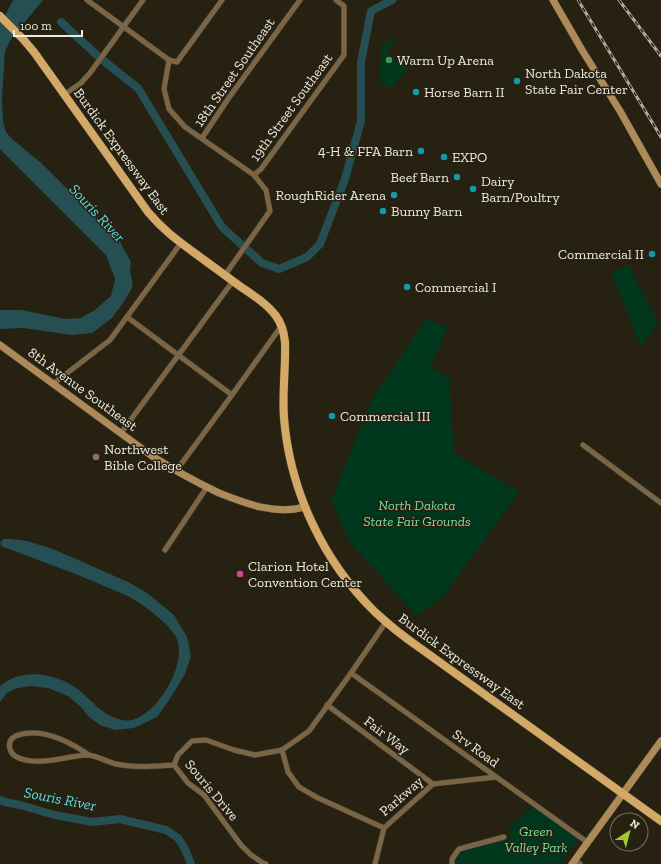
<svg xmlns="http://www.w3.org/2000/svg" width="661" height="864" viewBox="0 0 661 864" font-family="'Zilla Slab',serif">
  <style>
    .green { fill: #01371c }
    .water { fill: #264f53 }
    .lines { fill: none; stroke-linecap: round; stroke-linejoin: round }
    .river { stroke: #264f53; stroke-width: 8 }
    .street-casing { stroke: #433d2e; stroke-width: 6 }
    .secondary-casing { stroke: #433d2e; stroke-width: 8 }
    .primary-casing { stroke: #433d2e; stroke-width: 9 }
    .street { stroke: #7a6546; stroke-width: 5 }
    .secondary { stroke: #ad8b58; stroke-width: 7 }
    .primary { stroke: #d4a866; stroke-width: 8 }
    .rail-casing { stroke: #b1ac9f; stroke-width: 3 }
    .rail { stroke: #272111; stroke-width: 1.5; stroke-dasharray: 4.5; stroke-linecap: butt }
    .leisure-dot { fill: #2e9e5b; stroke: #272111; stroke-width: 1.5 }
    .culture-dot { fill: #0f9aa8; stroke: #272111; stroke-width: 1.5 }
    .education-dot { fill: #8d6e63; stroke: #272111; stroke-width: 1.5 }
    .hotel-dot { fill: #d1479c; stroke: #272111; stroke-width: 1.5 }
    .labels { text-anchor: middle; stroke-width: 3; stroke-linejoin: round; paint-order: stroke }
    .poi-label { font-size: 14px; fill: #ede9de; stroke: #272111; text-anchor: start }
    .street-label { font-size: 14px; fill: #ede9de; stroke: #272111 }
    .park-label { font-size: 14px; font-style: italic; fill: #70e59f; stroke: #272111 }
    .water-label { font-size: 15px; font-style: italic; fill: #56dee8; stroke: #272111 }
  </style>
  <rect width="100%" height="100%" fill="#272111"/>
  <g class="green">
    <polygon points="388,40 395,40 387,53 408,68 392,89 380,81 381,49"/>
    <polygon points="628,264 658,323 641,347 612,274"/>
    <polygon points="426,319 448,327 430,367 449,377 454,453 519,492 443,597 416,616 350,542 331,501 371,401"/>
    <polygon points="533,806 578,838 560,864 452,864 453,860 460,850 511,837 509,828"/>
  </g>
  <g class="water">
    <polygon points="13,0 43,0 11,39 5,51 2,99 3,122 6,132 11,138 41,163 119,240 131,262 130,271 133,286 125,300 112,318 92,333 72,335 23,328 0,329 0,310 22,310 65,319 81,318 95,310 111,296 115,279 106,255 0,149 0,23 7,12"/>
    <path d="M 4,539 L 11,539 L 27,541 L 53,549 L 128,582 L 147,593 L 174,615 L 187,637 L 191,656 L 185,674 L 169,700 L 157,717 L 134,728 L 115,730 L 100,725 L 89,717 L 81,707 L 68,696 L 48,688 L 29,686 L 14,689 L 7,693 L 1,701 L 0,701 L 0,686 C 22,667 57,673 79,690 C 83,693 87,698 92,702 C 102,712 117,723 132,720 C 158,714 189,662 176,637 C 175,634 172,632 171,630 C 162,619 152,612 141,604 C 127,594 110,589 95,582 C 64,569 32,558 1,546 L 0,543 Z"/>
  </g>
  <g class="lines">
    <g class="river">
      <polyline points="61,22 100,58 138,88 222,227 262,263 279,269 307,257 320,244 345,179 361,121 361,62 371,11 392,0"/>
      <polyline points="0,800 5,802 20,805 55,815 92,822 120,819 166,830 178,838 185,849 191,864"/>
    </g>
    <g class="street-casing">
      <g id="street">
        <polyline points="87,0 169,60 177,62 222,0"/>
        <polyline points="169,60 164,89 169,109 185,127 254,175 266,190 270,211 225,275"/>
        <polyline points="65,94 81,83 90,73 143,0"/>
        <polyline points="202,138 228,99 300,0"/>
        <polyline points="254,175 261,169 344,55 344,6 336,0"/>
        <polyline points="127,317 232,395"/>
        <polyline points="53,384 110,340 181,243"/>
        <polyline points="121,433 233,281"/>
        <polyline points="583,445 661,503"/>
        <polyline points="176,471 232,395 282,325"/>
        <polyline points="165,550 207,487"/>
        <polyline points="351,673 587,842"/>
        <polyline points="327,705 433,784"/>
        <polyline points="282,750 288,772 299,787 316,797 384,828"/>
        <path d="M 89,755 C 73,744 52,733 33,733 C 23,733 6,735 10,749 C 11,752 12,754 15,756 C 35,768 65,756 87,755 C 96,755 107,762 116,764 C 135,768 155,766 174,765"/>
        <polyline points="174,765 178,755 192,741 206,740 234,750 255,755 282,750 309,731 351,673 386,622"/>
        <polyline points="174,765 188,783 204,795 241,845 251,855 263,863 266,864"/>
        <polyline points="575,860 580,864"/>
        <polyline points="375,864 384,828 433,784 496,777"/>
        <polyline points="452,864 452,859 459,849 504,837"/>
      </g>
    </g>
    <g class="secondary-casing">
      <g id="secondary">
        <polyline points="553,0 582,50 620,111 661,184"/>
        <path d="M 0,345 L 152,456 C 174,470 196,482 219,493 C 247,504 275,515 305,507"/>
        <polyline points="572,864 661,741"/>
      </g>
    </g>
    <g class="primary-casing">
      <path id="primary" d="M 0,16 L 23,39 L 34,52 L 148,212 C 163,230 177,240 196,254 C 211,265 226,276 241,287 C 253,295 267,304 276,316 C 282,324 284,332 285,342 C 286,367 282,392 284,418 C 290,491 323,561 375,612 C 389,625 404,637 420,648 L 661,821"/>
    </g>
    <use href="#street" class="street"/>
    <use href="#secondary" class="secondary"/>
    <use href="#primary" class="primary"/>
    <g class="rail-casing">
      <g id="rail">
        <polyline points="578,0 661,137"/>
        <polyline points="619,0 661,56"/>
      </g>
    </g>
    <use href="#rail" class="rail"/>
  </g>
  <circle class="leisure-dot" cx="389" cy="60" r="4"/>
  <g class="culture-dot">
    <circle cx="517" cy="81" r="4"/>
    <circle cx="416" cy="92" r="4"/>
    <circle cx="421" cy="151" r="4"/>
    <circle cx="444" cy="157" r="4"/>
    <circle cx="457" cy="177" r="4"/>
    <circle cx="473" cy="189" r="4"/>
    <circle cx="394" cy="195" r="4"/>
    <circle cx="383" cy="211" r="4"/>
    <circle cx="652" cy="254" r="4"/>
    <circle cx="407" cy="287" r="4"/>
    <circle cx="332" cy="416" r="4"/>
  </g>
  <circle class="education-dot" cx="96" cy="457" r="4"/>
  <circle class="hotel-dot" cx="240" cy="574" r="4"/>
  <g class="labels">
    <g class="poi-label">
      <text x="397" y="65">Warm Up Arena</text>
      <text x="525" y="78">North Dakota<tspan x="525" dy="16">State Fair Center</tspan></text>
      <text x="424" y="97">Horse Barn II</text>
      <text x="413" y="156" text-anchor="end">4-H &amp; FFA Barn</text>
      <text x="452" y="162">EXPO</text>
      <text x="449" y="182" text-anchor="end">Beef Barn</text>
      <text x="481" y="186">Dairy<tspan x="481" dy="16">Barn/Poultry</tspan></text>
      <text x="386" y="200" text-anchor="end">RoughRider Arena</text>
      <text x="391" y="216">Bunny Barn</text>
      <text x="644" y="259" text-anchor="end">Commercial II</text>
      <text x="415" y="292">Commercial I</text>
      <text x="340" y="421">Commercial III</text>
      <text x="104" y="454">Northwest<tspan x="104" dy="16">Bible College</tspan></text>
      <text x="248" y="571">Clarion Hotel<tspan x="248" dy="16">Convention Center</tspan></text>
    </g>
    <g class="street-label">
      <text transform="translate(234 72) rotate(-55)" y="5">18th Street Southeast</text>
      <text transform="translate(291 107) rotate(-54)" y="5">19th Street Southeast</text>
      <text transform="translate(122 151) rotate(54)" y="5">Burdick Expressway East</text>
      <text transform="translate(83 389) rotate(36)" y="5">8th Avenue Southeast</text>
      <text transform="translate(462 661) rotate(36)" y="5">Burdick Expressway East</text>
      <text transform="translate(387 735) rotate(37)" y="5">Fair Way</text>
      <text transform="translate(476 748) rotate(36)" y="5">Srv Road</text>
      <text transform="translate(212 790) rotate(50)" y="5">Souris Drive</text>
      <text transform="translate(401 796) rotate(-41)" y="5">Parkway</text>
    </g>
    <g class="park-label">
      <text x="417" y="510">North Dakota<tspan x="417" dy="16">State Fair Grounds</tspan></text>
      <text x="536" y="836">Green<tspan x="536" dy="16">Valley Park</tspan></text>
    </g>
    <g class="water-label">
      <text transform="translate(97 213) rotate(47)" y="5">Souris River</text>
      <text transform="translate(60 799) rotate(11)" y="5">Souris River</text>
    </g>
  </g>
  <g transform="translate(629 832) rotate(36)"><circle r="19" fill="#272111" stroke="#767163"/>
  <path d="M0-3L7 15L0 10L-7 15Z" fill="#a0c92b"/>
  <text y="-6" font-size="11" font-weight="bold" text-anchor="middle" fill="#ede9de">N</text>
  </g>
  <path d="M14 30v6h68v-6" fill="none" stroke="#ede9de" stroke-width="2"/>
  <text x="20" y="30" font-size="12" fill="#ede9de" stroke="#272111" stroke-width="3" paint-order="stroke">100 m</text>
</svg>
